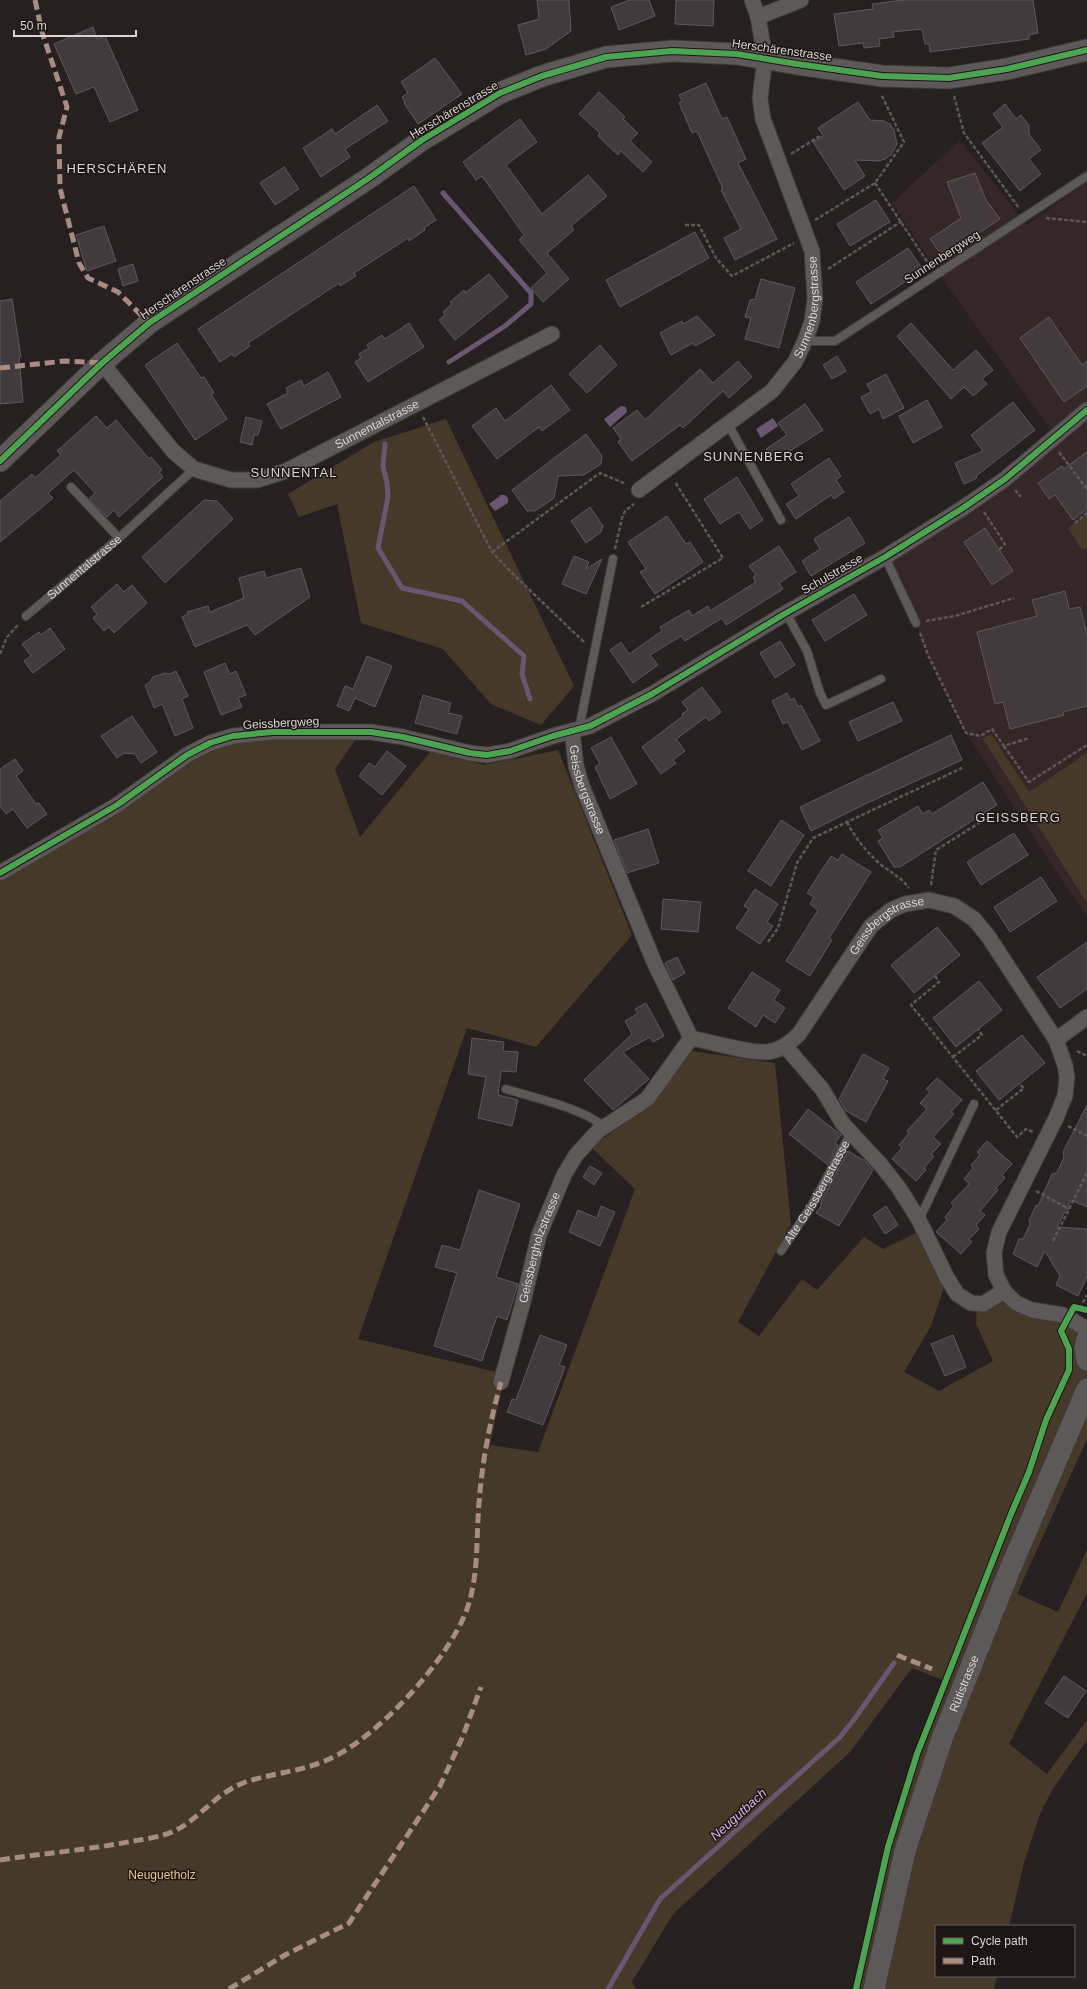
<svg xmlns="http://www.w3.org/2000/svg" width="1087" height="1989" viewBox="0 0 1087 1989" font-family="Helvetica,sans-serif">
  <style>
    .built { fill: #342727 }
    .green { fill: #453a29 }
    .water { fill: #695670 }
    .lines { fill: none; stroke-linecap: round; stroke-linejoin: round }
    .stream { stroke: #695670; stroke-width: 5 }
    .building { fill: #433a3e; stroke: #5d5959 }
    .lane-casing { stroke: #3f3a3a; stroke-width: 10 }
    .street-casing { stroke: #3f3a3a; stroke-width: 17 }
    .secondary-casing { stroke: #3f3a3a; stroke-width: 23 }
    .path { stroke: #5c5858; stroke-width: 2.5; stroke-dasharray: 4 2; stroke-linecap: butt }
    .lane { stroke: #5d5959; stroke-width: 8 }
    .street { stroke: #5d5959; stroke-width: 15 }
    .secondary { stroke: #5d5959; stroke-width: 21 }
    .quiet { stroke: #a88b81; stroke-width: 5; stroke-dasharray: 10 5; stroke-linecap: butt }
    .cycleway-casing { stroke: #1e1515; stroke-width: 8 }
    .cycleway { stroke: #4ca352; stroke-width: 6 }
    .labels { text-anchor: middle; stroke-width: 3; stroke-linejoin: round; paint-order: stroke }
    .street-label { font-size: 12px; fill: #dbd4d4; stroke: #1e1515 }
    .park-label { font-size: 12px; fill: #e8c68e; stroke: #1e1515 }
    .neighbourhood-label { font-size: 13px; letter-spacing: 1px; fill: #dbd4d4; stroke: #1e1515 }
    .water-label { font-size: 13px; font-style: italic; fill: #dab5e9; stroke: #1e1515 }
  </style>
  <rect width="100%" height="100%" fill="#262020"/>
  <polygon class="built" points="960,140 1027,225 1087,182 1087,915 1071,894 966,733 928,655 916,623 888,564 1056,437 943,280 892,203"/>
  <g class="green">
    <polygon points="446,419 574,686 541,725 491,704 443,649 361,623 337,504 299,517 288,494 374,442"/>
    <polygon points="1087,513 1087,548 1082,550 1068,528"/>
    <polygon points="361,732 335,769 360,837 432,750 484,765 558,750 632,935 536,1047 467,1028 358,1339 505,1374 490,1445 538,1452 635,1189 591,1147 650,1106 692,1051 775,1063 791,1224 738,1322 759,1336 802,1279 817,1290 864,1237 883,1249 924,1229 947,1278 931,1326 904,1372 939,1391 993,1361 976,1324 977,1304 1004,1291 1087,1329 1087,1439 1017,1594 1058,1612 1087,1550 1087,1593 1009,1744 1047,1774 1087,1720 1087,1740 1052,1790 1040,1814 1024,1863 1009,1926 936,1926 936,1976 997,1976 994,1989 856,1989 888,1847 917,1754 945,1681 912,1668 850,1752 673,1914 632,1982 636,1989 0,1989 0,873 210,743"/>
    <polygon points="991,734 1029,792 1087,753 1087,903 983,739"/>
  </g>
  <g class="water">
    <polygon points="621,406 626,407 627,412 610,427 604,419"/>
    <polygon points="773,418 778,426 761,438 756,429"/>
    <polygon points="501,495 505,495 508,498 508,503 495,511 489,504"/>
  </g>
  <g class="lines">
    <g class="stream">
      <polyline points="443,193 531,293 531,304 505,326 449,362"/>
      <polyline points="385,444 383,467 387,482 388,497 378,548 402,588 462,601 524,656 522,674 530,699"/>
      <polyline points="608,1989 660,1899 839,1738 853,1721 894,1663"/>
    </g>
  </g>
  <g class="building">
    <polygon points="537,0 569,0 571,31 546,49 526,55 518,25 539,19"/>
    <polygon points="630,0 649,0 655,16 619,30 611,7"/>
    <polygon points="676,0 714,0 713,26 675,24"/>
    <polygon points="903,0 1033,0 1038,33 1029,35 1029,39 930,52 929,44 925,44 922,29 893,32 894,37 879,39 880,46 864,48 863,43 839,46 834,14 873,9 872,4"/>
    <polygon points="93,27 97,39 105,36 138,110 110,122 94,87 76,94 54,44"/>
    <polygon points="435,58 462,94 418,124 404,103 405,102 402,97 408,93 401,82"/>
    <polygon points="706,83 722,119 727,117 746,159 738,163 777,239 735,260 724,238 741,229 721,190 723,189 697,131 692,133 679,103 682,101 679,95"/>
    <polygon points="599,92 625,117 623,119 638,133 630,141 652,162 643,172 621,151 618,155 598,136 600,133 579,114"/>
    <polygon points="858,102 870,120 884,121 890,124 894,130 897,144 891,155 885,159 879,161 855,160 865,176 844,190 813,142 823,136 818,128"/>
    <polygon points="1005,104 1016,119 1021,115 1029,125 1029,134 1041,150 1029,159 1041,174 1020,191 982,143 1003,127 993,114"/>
    <polygon points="377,105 388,121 345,149 350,157 321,177 303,148 332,129 335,134"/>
    <polygon points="520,119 537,142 506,165 542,214 588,175 607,196 571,226 574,230 547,253 569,279 543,302 531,288 547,273 519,240 524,235 482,176 476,180 463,162"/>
    <polygon points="284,167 299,189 275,205 260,183"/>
    <polygon points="975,173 986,200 1000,219 943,257 930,239 961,218 947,182"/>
    <polygon points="414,186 436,220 424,228 425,230 409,241 408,238 354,273 356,276 340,286 339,283 248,343 250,346 234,357 232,354 220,362 198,329"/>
    <polygon points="876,200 890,222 850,246 837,224"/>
    <polygon points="104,226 116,261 87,271 76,235"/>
    <polygon points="695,232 709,258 620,307 606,280"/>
    <polygon points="908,248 923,270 871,304 856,282"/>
    <polygon points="133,264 138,281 123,286 118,269"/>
    <polygon points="489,274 508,297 455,340 439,320 445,315 443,312 452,304 450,302 464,290 465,293"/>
    <polygon points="761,279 795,288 779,348 745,339 751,318 745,317 750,300 755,299"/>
    <polygon points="12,299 21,357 19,357 23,402 0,404 0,301"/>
    <polygon points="697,316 715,335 695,346 693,343 671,355 660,333 682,321 683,324"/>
    <polygon points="1049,317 1082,365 1087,361 1087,386 1064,402 1020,338"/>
    <polygon points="409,323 424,347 368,382 355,362 361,358 359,354 369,348 367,345 382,335 385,339"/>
    <polygon points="911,323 953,370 976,350 993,370 982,379 987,384 973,396 964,387 951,399 897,336"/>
    <polygon points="177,343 201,378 204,377 214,393 211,394 227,419 195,440 145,365"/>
    <polygon points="600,345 617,365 587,393 569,374"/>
    <polygon points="837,356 846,371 832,379 823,365"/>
    <polygon points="738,361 752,377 729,398 723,391 683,428 680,425 632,461 618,442 621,439 613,428 637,410 645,420 700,369 713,383"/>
    <polygon points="328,372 341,397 281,429 267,404 288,393 286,388 301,380 304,386"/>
    <polygon points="886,374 904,408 883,419 879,409 870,414 861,397 871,392 867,384"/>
    <polygon points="551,385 570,410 542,431 539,427 497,459 472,426 496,408 505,421"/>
    <polygon points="927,400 942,427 913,443 899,416"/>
    <polygon points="1013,402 1035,430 976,476 977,478 964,484 955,463 983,451 971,435"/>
    <polygon points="805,404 823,430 774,461 766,449 787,435 778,423"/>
    <polygon points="96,416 107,428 116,420 149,459 151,457 162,470 159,472 163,477 119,517 114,510 107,517 89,499 95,493 74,470 48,493 53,498 0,542 0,501 32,474 35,478 61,455 57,451"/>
    <polygon points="246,417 262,421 258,435 254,435 252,445 240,442"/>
    <polygon points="586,434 602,456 601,464 584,475 558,476 554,498 535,511 527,511 512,490"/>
    <polygon points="1087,452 1087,509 1073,520 1055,495 1049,499 1038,483 1062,466 1064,469"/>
    <polygon points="829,458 841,476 836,480 844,492 834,499 831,495 796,519 786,504 799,496 791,484"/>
    <polygon points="737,477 763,520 750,529 739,512 720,524 704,499"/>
    <polygon points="204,500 217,501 233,519 165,583 142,557"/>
    <polygon points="590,507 603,526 601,532 586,543 571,521"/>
    <polygon points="667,516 686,544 690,542 703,562 655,594 640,572 646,569 628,542"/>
    <polygon points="849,517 865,543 811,576 802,561 820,549 814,539"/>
    <polygon points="985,528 1013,571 992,585 964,542"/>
    <polygon points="779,546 796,572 779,583 783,589 726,625 722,618 685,641 681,636 650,655 658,665 633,683 610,650 621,642 629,654 662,631 660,627 689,610 692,616 708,606 710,611 756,582 753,577 756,575 749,566"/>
    <polygon points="574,556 589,562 586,569 602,559 586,594 562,584"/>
    <polygon points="301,568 310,597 255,635 247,625 195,647 182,617 188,614 187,612 208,606 210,612 244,598 239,578 264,571 266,578"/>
    <polygon points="117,584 124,592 132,585 147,603 114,633 109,627 104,631 93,618 97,614 91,607"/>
    <polygon points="1065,591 1069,609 1080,607 1087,635 1087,706 1063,712 1064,715 1010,729 1003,702 995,704 977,632 1037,616 1032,600"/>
    <polygon points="854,594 867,615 825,641 812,620"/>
    <polygon points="50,628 65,649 33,673 24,661 31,656 22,644 39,632 41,635"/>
    <polygon points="780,641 795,665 775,678 760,653"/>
    <polygon points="367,656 392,666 375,707 355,698 349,711 337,706 345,686 353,689"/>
    <polygon points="225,663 230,674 236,671 246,695 238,698 242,707 221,715 204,672"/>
    <polygon points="176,671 188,696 182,699 193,728 175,736 162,704 154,708 145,685 150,682 153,677 165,673 170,674"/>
    <polygon points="702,687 721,712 709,721 706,717 676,739 685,751 673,760 676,763 661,774 642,747 683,716 682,714 688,710 682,702"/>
    <polygon points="787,693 790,700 794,698 798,707 801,705 820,741 802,750 788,722 783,724 772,701"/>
    <polygon points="423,695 451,703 448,713 462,716 457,734 415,723"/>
    <polygon points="893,702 902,721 858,741 849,722"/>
    <polygon points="132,716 157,752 141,763 135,754 124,753 117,758 101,736"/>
    <polygon points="951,735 962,760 865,804 811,831 800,807"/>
    <polygon points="611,737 637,784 610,799 595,767 600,764 591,748"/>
    <polygon points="387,751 406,766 382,795 359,776 369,763 375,767"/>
    <polygon points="15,759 23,771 16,776 36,804 39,803 47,814 27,828 13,809 6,814 0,806 0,769"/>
    <polygon points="983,782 997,805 900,867 894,867 878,841 883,838 878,830 918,806 923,814 929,810 932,814"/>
    <polygon points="781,820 804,835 771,886 748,871"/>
    <polygon points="648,829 659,863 627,873 614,840"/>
    <polygon points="1014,833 1028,855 981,885 967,862"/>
    <polygon points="842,854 871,872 829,938 832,940 810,976 786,961 818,910 810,904 814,897 807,893 831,856 838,860"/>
    <polygon points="1041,877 1057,901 1010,932 994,907"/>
    <polygon points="755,889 778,904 767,922 773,926 760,944 736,928 749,909 744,906"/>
    <polygon points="663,899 701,902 698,932 661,929"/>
    <polygon points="937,927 960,955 914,993 891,965"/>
    <polygon points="1087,942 1087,989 1060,1008 1037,977"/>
    <polygon points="677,957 685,973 673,980 665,963"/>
    <polygon points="752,972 780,990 774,1000 785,1008 775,1023 763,1015 756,1027 728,1008"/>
    <polygon points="979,981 1002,1010 956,1047 933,1018"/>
    <polygon points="646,1003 664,1036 653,1042 650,1037 623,1052 649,1079 613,1110 584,1080 632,1034 625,1021 638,1013 635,1009"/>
    <polygon points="1022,1035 1045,1063 999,1100 976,1071"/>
    <polygon points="472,1038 504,1042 503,1051 518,1052 516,1072 501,1071 498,1095 518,1100 512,1126 478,1118 486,1077 468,1074"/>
    <polygon points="863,1054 889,1068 883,1079 888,1081 866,1122 846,1111 839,1099"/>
    <polygon points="937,1078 962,1100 951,1112 954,1114 933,1137 941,1144 931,1154 934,1156 924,1168 926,1170 916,1181 892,1159 902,1148 899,1145 909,1133 907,1131 927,1109 920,1103 930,1092 926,1089"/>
    <polygon points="1087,1105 1087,1207 1071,1200 1057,1227 1087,1229 1087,1277 1078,1296 1056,1285 1060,1276 1045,1251 1037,1267 1013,1254 1019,1239 1023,1239 1027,1231 1030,1224 1029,1221 1036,1205 1038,1206 1052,1174 1057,1173 1064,1157 1063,1152"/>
    <polygon points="808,1109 841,1135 835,1143 838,1145 828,1165 789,1134"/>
    <polygon points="987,1141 1012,1164 1002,1175 1005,1178 996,1188 998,1190 980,1211 985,1215 976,1225 979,1229 969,1239 972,1242 961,1254 936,1232 947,1220 945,1217 954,1206 951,1203 969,1184 964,1179 973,1168 971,1165 980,1155 977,1152"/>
    <polygon points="848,1151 865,1161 873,1170 839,1226 816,1213 822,1204 820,1203"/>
    <polygon points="590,1166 602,1173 594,1185 583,1177"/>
    <polygon points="479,1190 520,1204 496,1277 518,1284 516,1291 507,1320 497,1316 482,1361 434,1346 457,1273 435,1267 442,1245 460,1250"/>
    <polygon points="601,1206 615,1212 600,1246 569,1232 578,1210 597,1218"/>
    <polygon points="886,1206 898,1225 885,1234 873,1215"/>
    <polygon points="540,1335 567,1345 559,1365 565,1367 543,1425 507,1412 512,1399 516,1400"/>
    <polygon points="953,1335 966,1367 945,1376 931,1344"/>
    <polygon points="1064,1676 1086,1691 1068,1718 1045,1703"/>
  </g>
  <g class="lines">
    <g class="lane-casing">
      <g id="lane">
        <polyline points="805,341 835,341 1087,176"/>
        <polyline points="728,424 781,520"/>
        <polyline points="71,487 119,538"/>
        <polyline points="885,557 916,623"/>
        <polyline points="786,613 807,651 820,693 826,705 881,679"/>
        <path id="s1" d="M 26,616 L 119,538 L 194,469"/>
        <polyline points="579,729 613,559"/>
        <path d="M 506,1089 C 534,1098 582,1108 603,1126"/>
        <polyline points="919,1220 974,1104"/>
        <path id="s2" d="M 781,1251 L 812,1205 L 851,1133"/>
      </g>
    </g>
    <g class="street-casing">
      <g id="street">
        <polyline points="758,17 801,0"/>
        <path id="s3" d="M 102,363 L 173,451 L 194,469 L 231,480 L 258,480 L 286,471 L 552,334"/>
        <path id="s4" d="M 639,490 L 772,391 L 795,362 L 805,341 L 812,321 L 815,299 L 812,251 L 763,119 L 760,98 L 765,58 L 758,17 L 752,0"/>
        <path id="s5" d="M 572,731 L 576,766 L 582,786 L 654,962 L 691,1038"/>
        <polyline points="0,873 117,805 187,755 210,743 233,736 272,732 371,732 403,737 470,753 487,755 510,751 553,736 590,726 652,694 786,613 885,557 963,508 1005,479 1087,410"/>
        <path id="s6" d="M 691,1038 C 712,1042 747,1053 767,1052 C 780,1051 790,1043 799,1034 L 871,926 L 891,910 L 905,904 L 929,900 L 954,906 L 974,919 L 988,936 L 1056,1040 L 1065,1065 L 1067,1077 L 1065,1096 L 1056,1118 L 999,1232 L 994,1253 L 996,1275 L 1004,1291 L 1016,1303 L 1032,1310 L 1063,1315 L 1087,1329"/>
        <polyline points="1056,1040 1087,1017"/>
        <polyline points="785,1046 822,1089 843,1124 881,1165 899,1188 919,1220 947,1278 957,1294 971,1303 983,1304 1004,1291"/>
        <path id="s7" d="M 501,1382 L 522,1306 L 539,1235 L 564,1175 L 576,1155 L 598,1131 L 647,1099 L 691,1038"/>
      </g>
    </g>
    <g class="secondary-casing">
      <g id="secondary">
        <polyline points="0,461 102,363 149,323 369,178 422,140 500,93 542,76 606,57 672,51 737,54 797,64 882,76 949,78 1007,69 1087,50"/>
        <polyline points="1087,1339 1085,1348 1087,1360"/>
        <path id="s8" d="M 874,1989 L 905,1851 L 942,1739 L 1008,1574 L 1087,1389"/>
      </g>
    </g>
    <g class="path">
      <polyline points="954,96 964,133 1019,208"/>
      <polyline points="791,154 820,136"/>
      <polyline points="875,183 930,266"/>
      <polyline points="1046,218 1087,222"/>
      <polyline points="815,220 875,183 904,142 881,94"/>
      <polyline points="685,225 699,225 716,258 732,276 794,243"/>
      <polyline points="828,269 902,221"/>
      <polyline points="423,417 492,552 516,577 584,642"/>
      <polyline points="1059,452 1087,489"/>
      <polyline points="1015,490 1021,497"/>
      <polyline points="984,512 1005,544 999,550"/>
      <polyline points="1075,523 1087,513"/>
      <polyline points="615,549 622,518 625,511 634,504"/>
      <polyline points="492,552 600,473 626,484"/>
      <polyline points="641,607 723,558 675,482"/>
      <polyline points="926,621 955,616 1014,598"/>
      <polyline points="920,633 928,655 966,733 980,736 992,729 1004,746 1029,738"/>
      <polyline points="0,654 7,637 19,624"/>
      <polyline points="1004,746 1029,782 1087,745"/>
      <path d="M 847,822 C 855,838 867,852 880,864 C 890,872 901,877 909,888"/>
      <polyline points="931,885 936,850 987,818"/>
      <polyline points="768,942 778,928 797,863 813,838 962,768"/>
      <polyline points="935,976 939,982 911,1005 1017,1137 1026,1129 1033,1132"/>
      <polyline points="1077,1051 1087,1056"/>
      <polyline points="953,1057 982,1035 978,1029"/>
      <polyline points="996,1110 1024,1088 1019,1084"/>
      <polyline points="1068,1126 1087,1136"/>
      <polyline points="1036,1191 1069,1209"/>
      <polyline points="1053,1241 1087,1173"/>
      <polyline points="1080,1308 1087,1295"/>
      <polyline points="1061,1333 1067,1342"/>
      <polyline points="1006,1527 1029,1472 1046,1420 1066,1377 1069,1367"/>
    </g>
    <use href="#lane" class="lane"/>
    <use href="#street" class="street"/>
    <use href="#secondary" class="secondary"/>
    <g class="quiet">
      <polyline points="35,0 42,32 67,107 59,137 60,188 79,263 88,278 118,292 149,323"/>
      <polyline points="0,368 65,361 102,363"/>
      <polyline points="897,1655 932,1669"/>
      <path d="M 0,1860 C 44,1853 89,1850 133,1841 C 146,1839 160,1837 172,1832 C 198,1821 213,1795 243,1783 C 271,1773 300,1772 327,1760 C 377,1739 449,1659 467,1609 C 479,1575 476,1538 479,1503 C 482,1462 490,1421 501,1382"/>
      <polyline points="229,1989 285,1955 349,1923 440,1786 463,1736 481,1687"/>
    </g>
    <g class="cycleway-casing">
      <g id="cycleway">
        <polyline points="0,461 102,363 149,323 369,178 422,140 500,93 542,76 606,57 672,51 737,54 797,64 882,76 949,78 1007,69 1087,50"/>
        <polyline points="0,873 117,805 187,755 210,743 233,736 272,732 371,732 403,737 470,753 487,755 510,751 553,736 590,726 652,694 786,613 885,557 963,508 1005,479 1087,410"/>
        <polyline points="856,1989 888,1847 917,1754 1011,1514 1029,1472 1046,1420 1069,1370 1069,1349 1061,1331 1074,1307 1087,1310"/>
      </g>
    </g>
    <use href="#cycleway" class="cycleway"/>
  </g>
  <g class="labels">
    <g class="street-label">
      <text transform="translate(782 50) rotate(8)" y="4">Herschärenstrasse</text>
      <text transform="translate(454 110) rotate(-31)" y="4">Herschärenstrasse</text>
      <text transform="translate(942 257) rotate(-33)" y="4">Sunnenbergweg</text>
      <text transform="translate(183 288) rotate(-34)" y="4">Herschärenstrasse</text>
      <text dy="4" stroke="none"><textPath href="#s4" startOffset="260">Sunnenbergstrasse</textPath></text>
      <text dy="4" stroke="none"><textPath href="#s3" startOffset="338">Sunnentalstrasse</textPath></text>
      <text dy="4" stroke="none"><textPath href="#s1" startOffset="76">Sunnentalstrasse</textPath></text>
      <text transform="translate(832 574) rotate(-30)" y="4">Schulstrasse</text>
      <text transform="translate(281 723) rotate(-3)" y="4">Geissbergweg</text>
      <text dy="4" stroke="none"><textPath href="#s5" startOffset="61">Geissbergstrasse</textPath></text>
      <text dy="4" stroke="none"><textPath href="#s6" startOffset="258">Geissbergstrasse</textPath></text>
      <text dy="4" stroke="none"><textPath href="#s2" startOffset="69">Alte Geissbergstrasse</textPath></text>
      <text dy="4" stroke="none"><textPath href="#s7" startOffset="140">Geissbergholzstrasse</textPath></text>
      <text dy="4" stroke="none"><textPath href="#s8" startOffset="319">Rütistrasse</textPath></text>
    </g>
    <g class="park-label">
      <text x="162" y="1879">Neuguetholz</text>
    </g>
    <g class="neighbourhood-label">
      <text x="117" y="173">HERSCHÄREN</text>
      <text x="754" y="461">SUNNENBERG</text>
      <text x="294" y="477">SUNNENTAL</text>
      <text x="1018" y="822">GEISSBERG</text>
    </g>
    <g class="water-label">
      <text transform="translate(738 1814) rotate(-42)" y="5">Neugutbach</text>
    </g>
  </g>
  <rect x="935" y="1925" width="140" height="52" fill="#1e1515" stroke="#6a6161"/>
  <rect x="943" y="1938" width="20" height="6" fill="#4ca352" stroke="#6a6161"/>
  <text x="971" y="1945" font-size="12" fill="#dbd4d4">Cycle path</text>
  <rect x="943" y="1958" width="20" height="6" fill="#a88b81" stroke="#6a6161"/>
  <text x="971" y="1965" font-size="12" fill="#dbd4d4">Path</text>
  <path d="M14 30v6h122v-6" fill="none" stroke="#dbd4d4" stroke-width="2"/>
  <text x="20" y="30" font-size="12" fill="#dbd4d4" stroke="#1e1515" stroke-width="3" paint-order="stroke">50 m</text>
</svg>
